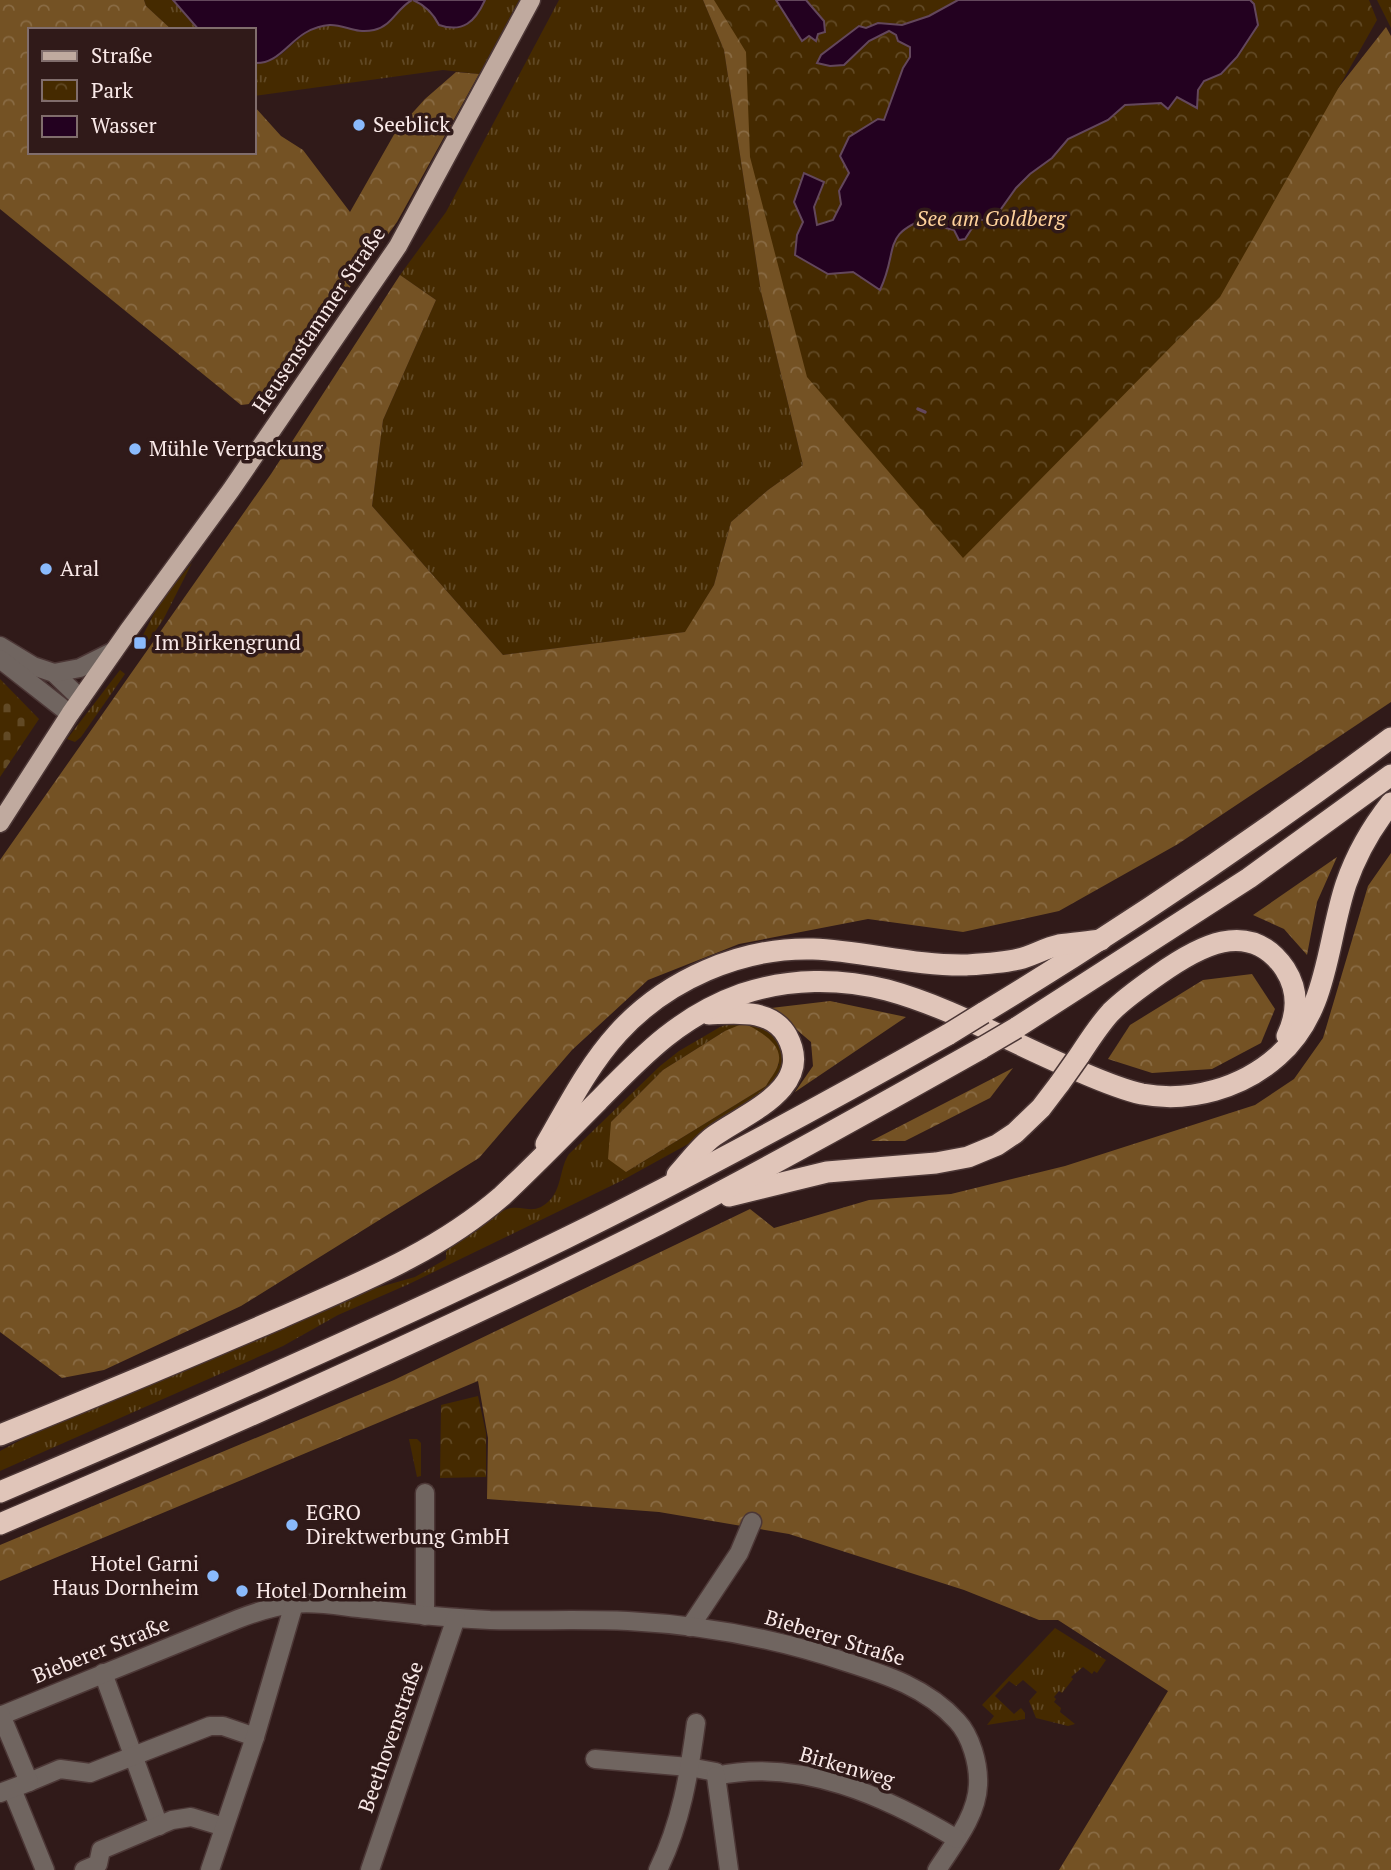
<svg xmlns="http://www.w3.org/2000/svg" width="1391" height="1870" viewBox="0 0 1391 1870" font-family="'PT Serif',serif">
  <style>
    .grass { fill: url(#grass-tufts); fill-rule: evenodd }
    .forest { fill: url(#forest-crowns) }
    .cemetery { fill: url(#cemetery-stones) }
    .park { fill: url(#park-crowns) }
    .water { fill: #230120; stroke: #63475c; stroke-width: 2 }
    .lines { fill: none; stroke-linecap: round; stroke-linejoin: round }
    .stream { stroke: #63475c; stroke-width: 3.5 }
    .minor-casing { stroke: #4c3736; stroke-width: 21 }
    .major-casing { stroke: #4c3736; stroke-width: 21 }
    .highway-casing { stroke: #4c3736; stroke-width: 24 }
    .minor { stroke: #706560; stroke-width: 18 }
    .major { stroke: #c0aa9f; stroke-width: 18 }
    .highway { stroke: #e0c5b9; stroke-width: 21 }
    .highway-bridge-casing { stroke: #4c3736; stroke-width: 24; stroke-linecap: butt }
    .highway-bridge { stroke: #e0c5b9; stroke-width: 21 }
    .poi-dot { fill: #8abafc; stroke: #301a19; stroke-width: 2.5 }
    .labels { text-anchor: middle; stroke-width: 7; stroke-linejoin: round; paint-order: stroke }
    .poi-label { font-size: 21px; fill: #f9e9e8; stroke: #301a19; text-anchor: start }
    .park-label { font-size: 21px; font-style: italic; fill: #ffd29c; stroke: #301a19 }
    .street-label { font-size: 21px; fill: #f9e9e8; stroke: #301a19 }
  </style>
  <defs>
    <pattern id="grass-tufts" width="24" height="20" patternUnits="userSpaceOnUse" patternTransform="scale(1.75)"><rect width="24" height="20" fill="#452a00"/><path d="M3 7l-1-3M5 7V3M7 7l1-3M15 17l-1-3M17 17v-4M19 17l1-3" fill="none" stroke="#614925"/></pattern>
    <pattern id="forest-crowns" width="20" height="18" patternUnits="userSpaceOnUse" patternTransform="scale(1.75)"><rect width="20" height="18" fill="#745224"/><path d="M2 6a3 3 0 1 1 6 0M12 15a3 3 0 1 1 6 0" fill="none" stroke="#896b44"/></pattern>
    <pattern id="cemetery-stones" width="16" height="16" patternUnits="userSpaceOnUse" patternTransform="scale(1.75)"><rect width="16" height="16" fill="#452a00"/><path d="M2 7V4a2 2 0 0 1 4 0v3zM10 15v-3a2 2 0 0 1 4 0v3z" fill="#614925"/></pattern>
    <pattern id="park-crowns" width="20" height="18" patternUnits="userSpaceOnUse" patternTransform="scale(1.75)"><rect width="20" height="18" fill="#452a00"/><path d="M2 6a3 3 0 1 1 6 0M12 15a3 3 0 1 1 6 0" fill="none" stroke="#614925"/></pattern>
  </defs>
  <rect width="100%" height="100%" fill="#301a19"/>
  <g class="grass">
    <polygon points="144,0 173,0 199,30 172,30 146,6"/>
    <path d="M 412,0 C 425,5 432,13 439,25 L 481,8 L 485,0 L 519,0 L 479,74 L 443,70 L 254,96 L 254,63 C 296,66 295,6 362,32 L 394,18 L 405,4 Z"/>
    <polygon points="559,0 703,0 724,50 761,292 803,465 768,490 731,522 714,585 686,632 503,655 372,506 383,420 436,300 400,275 446,212"/>
    <polygon points="1377,0 1391,0 1391,28"/>
    <polygon points="192,563 163,620 147,643 141,639 160,602"/>
    <polygon points="120,670 125,674 81,737 75,742 67,739"/>
    <path d="M 741,1019 L 768,1026 L 784,1046 L 783,1072 L 764,1096 L 690,1143 L 621,1181 L 409,1284 L 338,1315 L 283,1346 L 0,1471 L 0,1451 L 32,1434 L 129,1392 L 151,1385 L 179,1370 L 362,1292 L 415,1277 L 446,1259 L 446,1252 L 451,1246 C 463,1238 499,1209 511,1208 C 527,1206 535,1216 551,1199 C 562,1186 560,1167 569,1154 L 660,1066 L 679,1051 L 720,1027 ZM 725,1031 L 779,1064 L 766,1086 L 626,1172 L 611,1122 L 663,1070 Z"/>
    <polygon points="409,1439 417,1439 421,1443 421,1476 417,1477"/>
    <polygon points="1055,1628 1106,1660 1097,1673 1094,1671 1092,1674 1083,1667 1071,1677 1073,1679 1062,1693 1059,1691 1054,1697 1056,1699 1054,1702 1061,1708 1060,1712 1075,1724 1068,1726 1036,1718 1029,1701 1037,1692 1023,1680 1016,1686 1009,1681 995,1696 1014,1714 1021,1708 1025,1713 1025,1719 987,1725 994,1716 982,1705"/>
  </g>
  <g class="forest">
    <polygon points="0,0 144,0 146,6 172,30 30,30 30,152 254,152 254,106 281,136 303,150 350,212 396,131 425,99 456,72 479,74 397,222 267,402 241,405 0,209"/>
    <polygon points="703,0 768,0 1328,101 1386,27 1391,36 1391,702 1178,844 1059,911 963,932 868,919 739,944 648,980 572,1050 479,1158 241,1306 104,1370 62,1378 0,1332 0,860 271,474 400,275 436,300 383,420 372,506 503,655 685,632 714,585 731,522 768,490 803,465 761,292 724,50"/>
    <polygon points="1391,853 1391,1870 1059,1870 1168,1691 1058,1620 1039,1620 964,1590 789,1534 659,1512 487,1499 488,1438 478,1381 0,1581 0,1545 394,1380 750,1209 774,1228 869,1200 951,1194 1065,1166 1255,1105 1294,1079 1323,1038 1368,886"/>
    <polygon points="1337,857 1317,902 1307,955 1284,929 1253,915"/>
    <polygon points="1252,974 1275,1009 1261,1043 1212,1069 1152,1073 1108,1059 1130,1025 1203,980"/>
    <polygon points="830,1001 906,1017 795,1092 813,1066 811,1042 771,1008"/>
    <path d="M 744,1023 C 759,1031 785,1044 778,1065 C 776,1072 769,1080 766,1086 L 626,1172 L 608,1159 L 611,1122 L 663,1070 L 725,1031 Z"/>
    <polygon points="1013,1068 990,1098 905,1141 871,1141"/>
  </g>
  <polygon class="cemetery" points="0,679 39,719 0,777"/>
  <g class="park">
    <polygon points="714,0 1369,0 1377,20 1220,297 963,558 807,377 750,157 746,52"/>
    <polygon points="478,1396 486,1433 486,1477 440,1478 441,1405"/>
  </g>
  <g class="water">
    <path d="M 173,0 L 412,0 C 397,8 392,26 374,30 C 347,36 339,14 305,33 C 288,43 276,65 254,63 L 254,30 L 199,30 Z"/>
    <path d="M 413,0 L 485,0 C 475,22 463,33 439,25 C 433,13 425,5 413,0 Z"/>
    <polygon points="776,0 806,0 824,21 825,32 818,34 816,41 809,36 802,41"/>
    <path d="M 958,0 L 1250,0 L 1254,4 L 1258,25 L 1237,57 L 1221,74 L 1204,81 L 1198,90 L 1197,108 L 1177,97 L 1168,109 L 1161,103 L 1125,105 L 1108,120 L 1068,139 L 1052,158 L 1030,174 L 1016,188 L 996,216 L 988,221 L 978,219 L 965,239 L 959,240 L 954,230 L 937,226 L 933,216 C 879,234 900,248 880,290 L 853,272 L 828,274 L 795,255 L 797,235 L 803,222 L 794,202 L 804,173 L 824,182 L 814,207 L 817,225 L 833,220 L 841,204 L 839,191 L 849,173 L 840,156 L 849,137 L 878,119 L 884,120 L 903,68 L 910,57 L 910,47 L 898,41 L 896,35 L 889,31 L 869,41 L 844,65 L 830,66 L 817,63 L 821,55 L 859,26 L 866,28 L 878,23 L 902,25 L 929,16 Z"/>
  </g>
  <g class="lines">
    <polyline class="stream" points="918,409 925,412"/>
    <g class="minor-casing">
      <g id="minor">
        <polyline points="0,646 33,666 54,673 81,699"/>
        <polyline points="0,659 70,714"/>
        <polyline points="54,673 80,668 114,651"/>
        <polyline points="425,1616 425,1493"/>
        <polyline points="690,1627 739,1553 752,1522"/>
        <polyline points="103,1673 159,1826"/>
        <path d="M 0,1716 L 238,1619 C 256,1612 274,1606 294,1604 C 318,1601 344,1607 368,1609 C 409,1614 449,1618 490,1620 C 536,1621 582,1619 628,1621 C 703,1625 775,1638 846,1662 C 887,1675 927,1688 957,1721 C 971,1736 979,1764 978,1785 C 977,1816 953,1845 937,1870"/>
        <polyline points="595,1759 689,1767 716,1772 716,1776"/>
        <path d="M 716,1776 C 800,1757 887,1797 957,1839"/>
        <polyline points="716,1776 729,1870"/>
        <polyline points="29,1782 60,1769 90,1773 210,1726 223,1726 255,1737"/>
        <polyline points="12,1789 45,1870"/>
        <polyline points="0,1793 29,1782 1,1715"/>
        <polyline points="84,1870 98,1864 101,1850 172,1820 191,1817 224,1827"/>
        <polyline points="210,1870 255,1737 294,1604"/>
        <polyline points="370,1870 456,1618"/>
        <path d="M 658,1870 C 681,1823 689,1775 696,1723"/>
      </g>
    </g>
    <g class="major-casing">
      <polyline id="major" points="0,823 70,714 128,631 231,490 398,246 531,0"/>
    </g>
    <g class="highway-casing">
      <g id="highway">
        <path d="M 983,1013 C 1124,928 1259,836 1391,738"/>
        <polyline points="1016,1028 1249,878 1391,775"/>
        <path d="M 1079,1056 C 1089,1041 1099,1025 1111,1012 C 1125,998 1141,987 1158,975 C 1196,948 1249,916 1285,969 C 1299,991 1298,1013 1287,1036"/>
        <path d="M 546,1144 C 568,1106 588,1066 618,1033 C 666,980 741,947 813,949 C 864,951 914,966 966,965 C 983,964 1002,963 1019,959 C 1032,956 1045,948 1059,945 C 1072,943 1087,942 1101,940"/>
        <path d="M 677,1175 C 689,1162 700,1146 714,1136 C 746,1113 815,1088 787,1036 C 771,1008 736,1013 709,1014"/>
        <polyline points="729,1196 827,1172 936,1163 968,1157 997,1145 1015,1133 1041,1108 1060,1083"/>
        <path d="M 0,1435 C 94,1397 187,1358 280,1318 C 359,1283 436,1253 502,1196 C 535,1165 566,1133 598,1101 C 643,1055 680,1016 742,994 C 789,978 840,978 887,990 C 953,1008 1013,1044 1076,1070 C 1097,1079 1119,1089 1142,1094 C 1190,1103 1242,1088 1278,1056 C 1329,1011 1326,944 1346,884 C 1356,855 1372,827 1391,803"/>
        <path d="M 0,1492 C 190,1412 380,1329 566,1238 C 696,1174 823,1105 949,1034"/>
        <path d="M 0,1524 C 222,1430 444,1332 659,1224 C 768,1168 875,1108 982,1048"/>
      </g>
    </g>
    <use href="#minor" class="minor"/>
    <use href="#major" class="major"/>
    <use href="#highway" class="highway"/>
    <g class="highway-bridge-casing">
      <g id="highway-bridge">
        <polyline points="949,1034 983,1013"/>
        <polyline points="982,1048 1016,1028"/>
        <polyline points="1060,1083 1079,1056"/>
      </g>
    </g>
    <use href="#highway-bridge" class="highway-bridge"/>
  </g>
  <g class="poi-dot">
    <circle cx="359" cy="125" r="7"/>
    <circle cx="135" cy="449" r="7"/>
    <circle cx="46" cy="569" r="7"/>
    <rect x="133" y="636" width="14" height="14" rx="3.5"/>
    <circle cx="292" cy="1525" r="7"/>
    <circle cx="213" cy="1576" r="7"/>
    <circle cx="242" cy="1591" r="7"/>
  </g>
  <g class="labels">
    <g class="poi-label">
      <text x="373" y="132">Seeblick</text>
      <text x="149" y="456">Mühle Verpackung</text>
      <text x="60" y="576">Aral</text>
      <text x="154" y="650">Im Birkengrund</text>
      <text x="306" y="1520">EGRO<tspan x="306" dy="24">Direktwerbung GmbH</tspan></text>
      <text x="199" y="1571" text-anchor="end">Hotel Garni<tspan x="199" dy="24">Haus Dornheim</tspan></text>
      <text x="256" y="1598">Hotel Dornheim</text>
    </g>
    <g class="park-label">
      <text x="991" y="226">See am Goldberg</text>
    </g>
    <g class="street-label">
      <text transform="translate(319 320) rotate(-56)" y="7">Heusenstammer Straße</text>
      <text transform="translate(835 1638) rotate(17)" y="7">Bieberer Straße</text>
      <text transform="translate(101 1650) rotate(-22)" y="7">Bieberer Straße</text>
      <text transform="translate(391 1737) rotate(-71)" y="7">Beethovenstraße</text>
      <text transform="translate(847 1767) rotate(16)" y="7">Birkenweg</text>
    </g>
  </g>
  <rect x="28" y="28" width="228" height="126" fill="#301a19" stroke="#806d6c" stroke-width="2"/>
  <rect x="42" y="51" width="35" height="10" fill="#c0aa9f" stroke="#806d6c" stroke-width="2"/>
  <text x="91" y="63" font-size="21" fill="#f9e9e8">Straße</text>
  <rect x="42" y="80" width="35" height="21" fill="url(#park-crowns)" stroke="#806d6c" stroke-width="2"/>
  <text x="91" y="98" font-size="21" fill="#f9e9e8">Park</text>
  <rect x="42" y="116" width="35" height="21" fill="#230120" stroke="#806d6c" stroke-width="2"/>
  <text x="91" y="133" font-size="21" fill="#f9e9e8">Wasser</text>
</svg>
